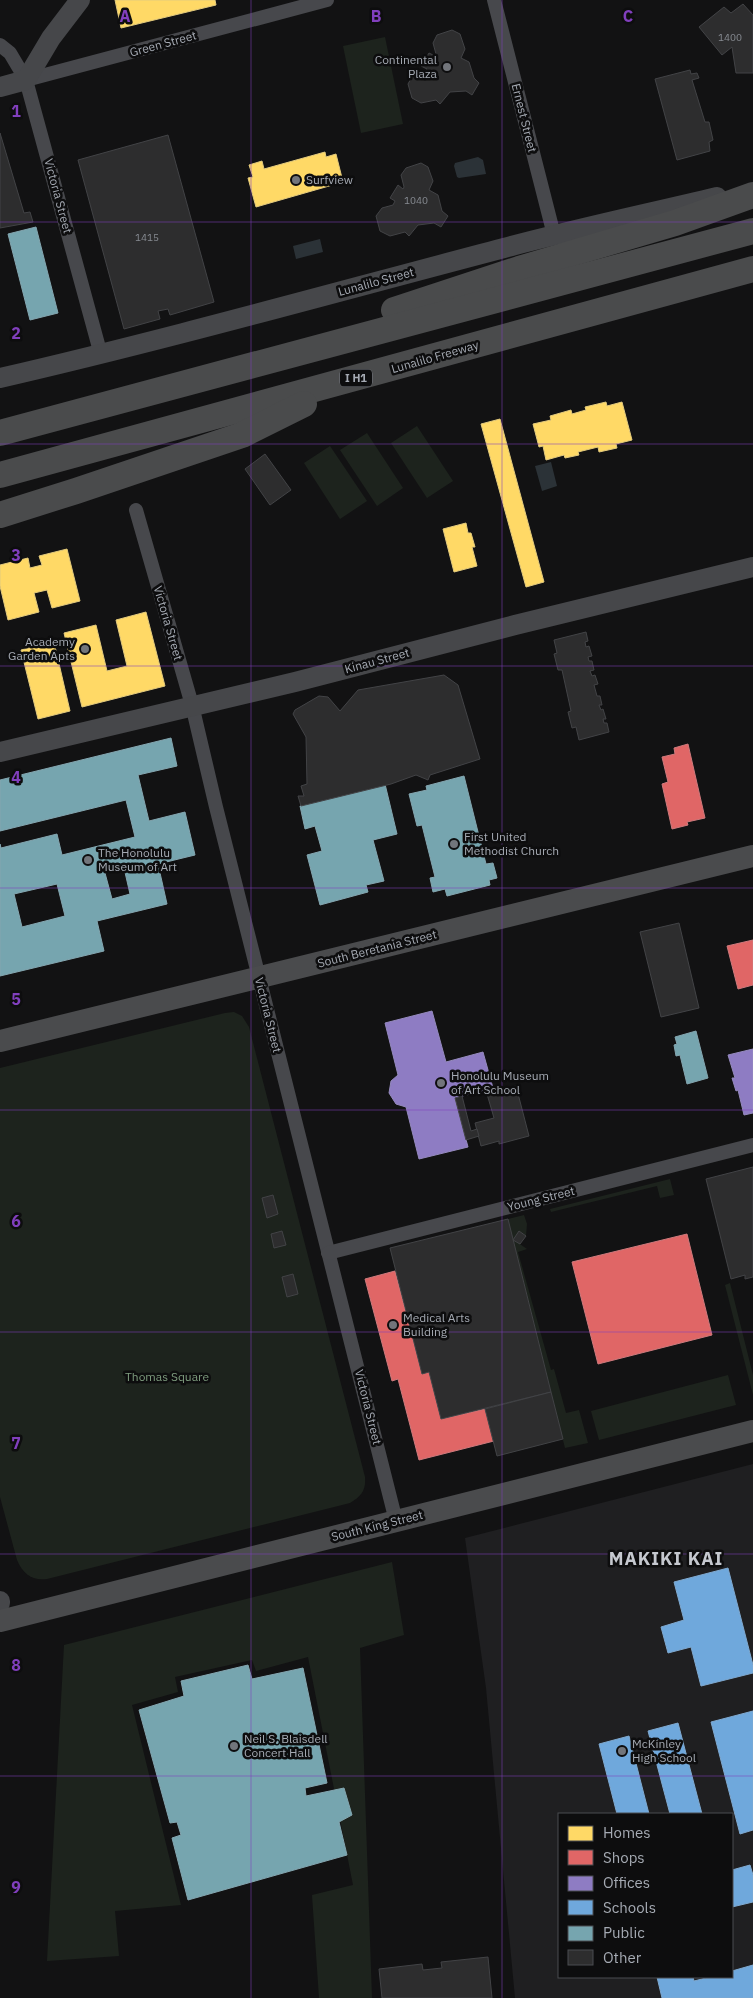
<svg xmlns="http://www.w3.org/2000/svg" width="753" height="1998" viewBox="0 0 753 1998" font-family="'IBM Plex Sans',sans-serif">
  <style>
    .built { fill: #1f1f21; fill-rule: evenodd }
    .green { fill: #1d231d }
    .water { fill: #2b3237 }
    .homes { fill: #ffd966; stroke: #e4cb7d }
    .shops { fill: #e06666; stroke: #ce7a7d }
    .offices { fill: #8e7cc3; stroke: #958abe }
    .schools { fill: #6fa8dc; stroke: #7fa9d0 }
    .public { fill: #76a5af; stroke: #84a6b0; fill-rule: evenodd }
    .building { fill: #2d2d2e; stroke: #424346 }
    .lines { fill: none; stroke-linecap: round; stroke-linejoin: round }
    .street { stroke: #47484c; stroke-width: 14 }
    .secondary { stroke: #46474a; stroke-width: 20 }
    .primary { stroke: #4a4b4d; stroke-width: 22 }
    .highway { stroke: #4a4b4c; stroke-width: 26 }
    .grid { fill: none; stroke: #813fbd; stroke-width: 1; stroke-opacity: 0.55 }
    .poi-dot { fill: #72757b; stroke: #0d0d0e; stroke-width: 2 }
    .labels { text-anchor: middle; stroke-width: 5; stroke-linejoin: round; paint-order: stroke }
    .number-label { font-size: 10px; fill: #878b92 }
    .shield { fill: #0d0d0e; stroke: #777b82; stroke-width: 1 }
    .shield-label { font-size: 11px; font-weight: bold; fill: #a5aab3 }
    .street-label { font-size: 12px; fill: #a5aab3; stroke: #0d0d0e }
    .poi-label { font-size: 12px; fill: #a5aab3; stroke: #0d0d0e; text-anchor: start }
    .park-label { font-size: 12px; fill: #7e9c7e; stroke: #0d0d0e }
    .district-label { font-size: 18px; font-weight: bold; letter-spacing: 1px; fill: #c5c8cf; stroke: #0d0d0e }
    .grid-label { font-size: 16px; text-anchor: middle; font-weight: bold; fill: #813fbd; stroke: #0d0d0e; stroke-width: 5; stroke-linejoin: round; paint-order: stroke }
  </style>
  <rect width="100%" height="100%" fill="#121213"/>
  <path class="built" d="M 753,1464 L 753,1998 L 515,1998 L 486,1688 L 465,1538 ZM 559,1814 L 732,1814 L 732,1977 L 559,1977 Z"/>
  <g class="green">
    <polygon points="385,37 403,124 361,133 343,46"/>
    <polygon points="417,426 453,481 427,498 391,443"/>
    <polygon points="367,433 403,488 377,506 340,450"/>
    <polygon points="330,446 367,501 340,519 304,463"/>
    <path d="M 234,1012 L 242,1016 L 249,1027 L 365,1477 C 366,1490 362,1496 350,1503 L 47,1579 C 32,1581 23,1574 17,1560 L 0,1497 L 0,1068 L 225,1013 Z"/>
    <polygon points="670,1179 674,1195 660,1198 657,1186 551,1212 550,1209"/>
    <polygon points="524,1215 527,1224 526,1236 519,1231 514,1240 527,1249 518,1252 551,1370 554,1369 566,1413 579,1410 588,1443 565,1448 508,1219"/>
    <polygon points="730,1283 753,1375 753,1395 725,1285"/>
    <polygon points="728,1375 736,1405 599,1440 591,1411"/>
    <polygon points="392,1562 404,1635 360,1648 372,1998 319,1998 312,1895 353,1885 308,1657 256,1671 252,1660 175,1677 178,1692 132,1705 181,1905 115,1911 119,1956 47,1961 64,1645"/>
  </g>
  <g class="water">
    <polygon points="478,157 483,160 486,174 459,178 457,177 454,166 455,163"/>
    <polygon points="320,239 323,252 296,259 293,246"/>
    <polygon points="551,462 557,486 542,491 535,466"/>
  </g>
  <g class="homes">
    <polygon points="115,0 215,0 216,5 121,28"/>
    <polygon points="325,152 326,157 336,154 343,182 256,207 248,178 253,177 249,165 262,161 264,169"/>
    <polygon points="606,402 607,406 622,402 632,440 616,444 617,448 599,452 598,447 578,452 579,455 565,458 564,455 546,460 543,446 539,447 533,424 551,420 550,416 571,410 572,414 586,410 585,407"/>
    <polygon points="500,419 544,582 526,587 481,424"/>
    <polygon points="466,523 468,533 471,533 475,547 472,547 477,566 454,572 443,529"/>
    <polygon points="67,549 80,601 52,608 47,590 34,593 39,612 8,620 0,586 0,565 28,558 30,568 42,565 39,556"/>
    <polygon points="146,612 165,686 82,707 64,633 96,625 107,671 127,666 116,620"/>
    <polygon points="54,642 70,711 38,719 21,650"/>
  </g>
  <g class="shops">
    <polygon points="688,744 705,818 687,822 688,825 672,829 662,784 668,782 662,757 675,754 674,748"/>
    <polygon points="753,940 753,985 738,989 727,946"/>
    <polygon points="687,1234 712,1335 598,1364 572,1262"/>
    <polygon points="395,1271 422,1374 429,1372 441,1419 485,1409 494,1441 419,1460 398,1379 392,1381 365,1279"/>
  </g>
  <g class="offices">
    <polygon points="432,1011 446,1062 483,1052 493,1088 455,1098 468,1147 419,1159 406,1107 396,1104 389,1093 391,1081 398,1075 385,1023"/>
    <polygon points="753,1049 753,1113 744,1115 738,1090 736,1091 732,1078 735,1078 728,1055"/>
  </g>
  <g class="schools">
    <polygon points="728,1568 753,1665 753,1673 701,1686 691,1647 668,1653 661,1627 684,1620 674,1582"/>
    <polygon points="753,1711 753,1830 740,1834 711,1722"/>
    <polygon points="678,1723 702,1814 670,1814 648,1731"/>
    <polygon points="629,1736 649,1814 617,1814 599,1744"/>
    <polygon points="750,1865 753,1875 753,1902 732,1907 732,1870"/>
    <polygon points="753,1965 753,1998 662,1998 657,1977 693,1977 694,1981 710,1977 732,1977 732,1971"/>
  </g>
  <g class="public">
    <polygon points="36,227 58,313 30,320 8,234"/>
    <path d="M 171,738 L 177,766 L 138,775 L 149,821 L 185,812 L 195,855 L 158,864 L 167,904 L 97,921 L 104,951 L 0,976 L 0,844 L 1,848 L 57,834 L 62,855 L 135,837 L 126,800 L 0,831 L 0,780 ZM 124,868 L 130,894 L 112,899 L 105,873 ZM 57,884 L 65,916 L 22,927 L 14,894 Z"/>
    <polygon points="464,776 486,864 493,863 497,878 489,880 490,885 447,896 445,889 433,892 430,878 435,877 422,825 417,826 409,794 427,790 426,786"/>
    <polygon points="385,784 397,834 373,840 384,881 366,885 368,892 320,905 307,855 322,851 315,826 305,829 300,806"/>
    <polygon points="696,1031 708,1078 687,1084 680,1055 676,1056 674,1045 677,1044 675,1037"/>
    <polygon points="248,1665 252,1679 303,1668 327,1783 305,1788 306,1796 344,1788 352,1815 339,1822 347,1855 188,1900 172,1838 181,1835 177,1822 170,1823 139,1710 184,1696 181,1681"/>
  </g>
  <g class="building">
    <polygon points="743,4 753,15 753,73 736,73 732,47 722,55 699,27 724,7 731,13"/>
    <polygon points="452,30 460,34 465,49 461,58 469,62 474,78 479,83 472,95 466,91 450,92 440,104 436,100 421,103 412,98 408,84 413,75 425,72 427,69 421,66 429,53 435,56 436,54 433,43 437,35"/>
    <polygon points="690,70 691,74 697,73 699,78 692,80 705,122 709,122 713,140 709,142 710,151 677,160 655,79"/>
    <polygon points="0,133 24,213 30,212 33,222 0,228"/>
    <polygon points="168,135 214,302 170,315 168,309 158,311 160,319 124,329 78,160"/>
    <polygon points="421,163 428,167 433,181 429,190 438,195 442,211 448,216 441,227 434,223 418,225 409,236 405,232 390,236 380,231 376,216 382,208 393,205 395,201 390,198 398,185 403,189 404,187 401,175 406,168"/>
    <polygon points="265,454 291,490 270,505 245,469"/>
    <polygon points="586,632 588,641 585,642 586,647 589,646 592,656 588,657 589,661 592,661 594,670 590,671 592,676 595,675 598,684 594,685 597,696 600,696 602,705 599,705 601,710 603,709 606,719 603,719 604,723 607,723 609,732 579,740 576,727 572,728 568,712 571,711 562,670 558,670 554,654 557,653 554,640"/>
    <polygon points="444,675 458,685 480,759 430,775 428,780 416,775 391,784 301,806 298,796 304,796 301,786 307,784 306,737 293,714 295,710 319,696 328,697 340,711 358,690"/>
    <polygon points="679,923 699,1008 661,1017 640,932"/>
    <polygon points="516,1086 529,1136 499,1144 499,1141 481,1146 475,1123 494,1118 487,1094"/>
    <polygon points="462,1096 471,1131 477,1129 479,1136 466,1140 455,1098"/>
    <polygon points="753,1167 753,1277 745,1279 745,1275 731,1279 706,1179"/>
    <polygon points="273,1195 278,1214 267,1218 262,1198"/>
    <polygon points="508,1219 551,1392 441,1419 429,1372 422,1374 390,1248"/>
    <polygon points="282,1231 286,1245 274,1248 271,1234"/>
    <polygon points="519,1231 526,1236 520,1244 513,1240"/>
    <polygon points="293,1274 298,1294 287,1297 282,1277"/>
    <polygon points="551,1392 563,1439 497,1456 485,1409"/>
    <polygon points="488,1957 492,1998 382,1998 379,1969 422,1964 423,1970 442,1968 441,1962"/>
  </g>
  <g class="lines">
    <g class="street">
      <polyline points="494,0 554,235"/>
      <polyline points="0,45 10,53 26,80 101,355"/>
      <polyline points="26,80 327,0"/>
      <polyline points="136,510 192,705 216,807 396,1521"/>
      <polyline points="328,1253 753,1145"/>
    </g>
    <g class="secondary">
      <polyline points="0,87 26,80 51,38 80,0"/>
      <path d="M 0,378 C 169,339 336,292 504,248 C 575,229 646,214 717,197"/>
      <polyline points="0,752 295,682 515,625 753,567"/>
      <polyline points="0,1601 0,1603"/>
    </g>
    <g class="primary">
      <polyline points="0,1041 753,856"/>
      <polyline points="0,1621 753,1431"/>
    </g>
    <g class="highway">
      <polyline points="394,310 519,269 675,223 753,195"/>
      <polyline points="0,433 753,231"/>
      <polyline points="0,475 753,269"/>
      <polyline points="0,515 76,491 242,435 304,404"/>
    </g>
  </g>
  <path class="grid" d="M 251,0 L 251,1998M 502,0 L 502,1998M 0,222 L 753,222M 0,444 L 753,444M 0,666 L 753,666M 0,888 L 753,888M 0,1110 L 753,1110M 0,1332 L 753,1332M 0,1554 L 753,1554M 0,1776 L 753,1776"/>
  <g class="poi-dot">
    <circle cx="447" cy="67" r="5"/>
    <circle cx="296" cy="180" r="5"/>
    <circle cx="85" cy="649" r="5"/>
    <circle cx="454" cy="844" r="5"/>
    <circle cx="88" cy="860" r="5"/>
    <circle cx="441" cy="1083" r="5"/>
    <circle cx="393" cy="1325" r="5"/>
    <circle cx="234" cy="1746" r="5"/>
    <circle cx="622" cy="1751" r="5"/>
  </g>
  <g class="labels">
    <g class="number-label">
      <text x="730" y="41">1400</text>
      <text x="416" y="204">1040</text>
      <text x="147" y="241">1415</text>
    </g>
    <rect class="shield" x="340" y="369.5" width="32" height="17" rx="4"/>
    <g class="shield-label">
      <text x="356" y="382">I H1</text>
    </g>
    <g class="street-label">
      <text transform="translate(163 44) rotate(-15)" y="4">Green Street</text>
      <text transform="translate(524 118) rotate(76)" y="4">Ernest Street</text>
      <text transform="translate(58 196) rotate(75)" y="4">Victoria Street</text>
      <text transform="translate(376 282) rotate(-15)" y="4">Lunalilo Street</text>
      <text transform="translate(435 357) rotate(-16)" y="4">Lunalilo Freeway</text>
      <text transform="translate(168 623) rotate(74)" y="4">Victoria Street</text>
      <text transform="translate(377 661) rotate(-15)" y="4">Kinau Street</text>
      <text transform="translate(377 949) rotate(-14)" y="4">South Beretania Street</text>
      <text transform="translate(268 1015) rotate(76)" y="4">Victoria Street</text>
      <text transform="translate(541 1199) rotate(-14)" y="4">Young Street</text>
      <text transform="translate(368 1407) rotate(76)" y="4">Victoria Street</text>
      <text transform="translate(377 1526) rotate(-14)" y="4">South King Street</text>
    </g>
    <g class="poi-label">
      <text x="437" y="64" text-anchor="end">Continental<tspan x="437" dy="14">Plaza</tspan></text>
      <text x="306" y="184">Surfview</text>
      <text x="75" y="646" text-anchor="end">Academy<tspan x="75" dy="14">Garden Apts</tspan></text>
      <text x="464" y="841">First United<tspan x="464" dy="14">Methodist Church</tspan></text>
      <text x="98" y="857">The Honolulu<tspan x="98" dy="14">Museum of Art</tspan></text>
      <text x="451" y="1080">Honolulu Museum<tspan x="451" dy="14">of Art School</tspan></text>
      <text x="403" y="1322">Medical Arts<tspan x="403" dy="14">Building</tspan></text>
      <text x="244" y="1743">Neil S. Blaisdell<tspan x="244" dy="14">Concert Hall</tspan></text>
      <text x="632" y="1748">McKinley<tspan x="632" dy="14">High School</tspan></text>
    </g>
    <g class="park-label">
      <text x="167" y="1381">Thomas Square</text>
    </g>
    <g class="district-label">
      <text x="666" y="1565">MAKIKI KAI</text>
    </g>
  </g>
  <g class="grid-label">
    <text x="125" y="22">A</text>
    <text x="376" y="22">B</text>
    <text x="628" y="22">C</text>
    <text x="16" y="117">1</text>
    <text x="16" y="339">2</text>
    <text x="16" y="561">3</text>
    <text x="16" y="783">4</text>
    <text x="16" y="1005">5</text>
    <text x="16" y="1227">6</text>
    <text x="16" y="1449">7</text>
    <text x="16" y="1671">8</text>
    <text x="16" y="1893">9</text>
  </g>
  <rect x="558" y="1813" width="175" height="165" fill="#0d0d0e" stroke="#4a4c50"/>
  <rect x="568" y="1826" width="25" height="15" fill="#ffd966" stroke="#4a4c50"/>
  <text x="603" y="1838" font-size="15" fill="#a5aab3">Homes</text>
  <rect x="568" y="1850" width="25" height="15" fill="#e06666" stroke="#4a4c50"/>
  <text x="603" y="1863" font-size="15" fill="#a5aab3">Shops</text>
  <rect x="568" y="1876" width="25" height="15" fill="#8e7cc3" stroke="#4a4c50"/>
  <text x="603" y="1888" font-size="15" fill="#a5aab3">Offices</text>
  <rect x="568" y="1900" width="25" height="15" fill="#6fa8dc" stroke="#4a4c50"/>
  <text x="603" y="1913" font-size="15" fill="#a5aab3">Schools</text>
  <rect x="568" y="1926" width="25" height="15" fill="#76a5af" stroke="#4a4c50"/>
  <text x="603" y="1938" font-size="15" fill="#a5aab3">Public</text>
  <rect x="568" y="1950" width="25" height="15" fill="#2d2d2e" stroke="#4a4c50"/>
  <text x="603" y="1963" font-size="15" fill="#a5aab3">Other</text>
</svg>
